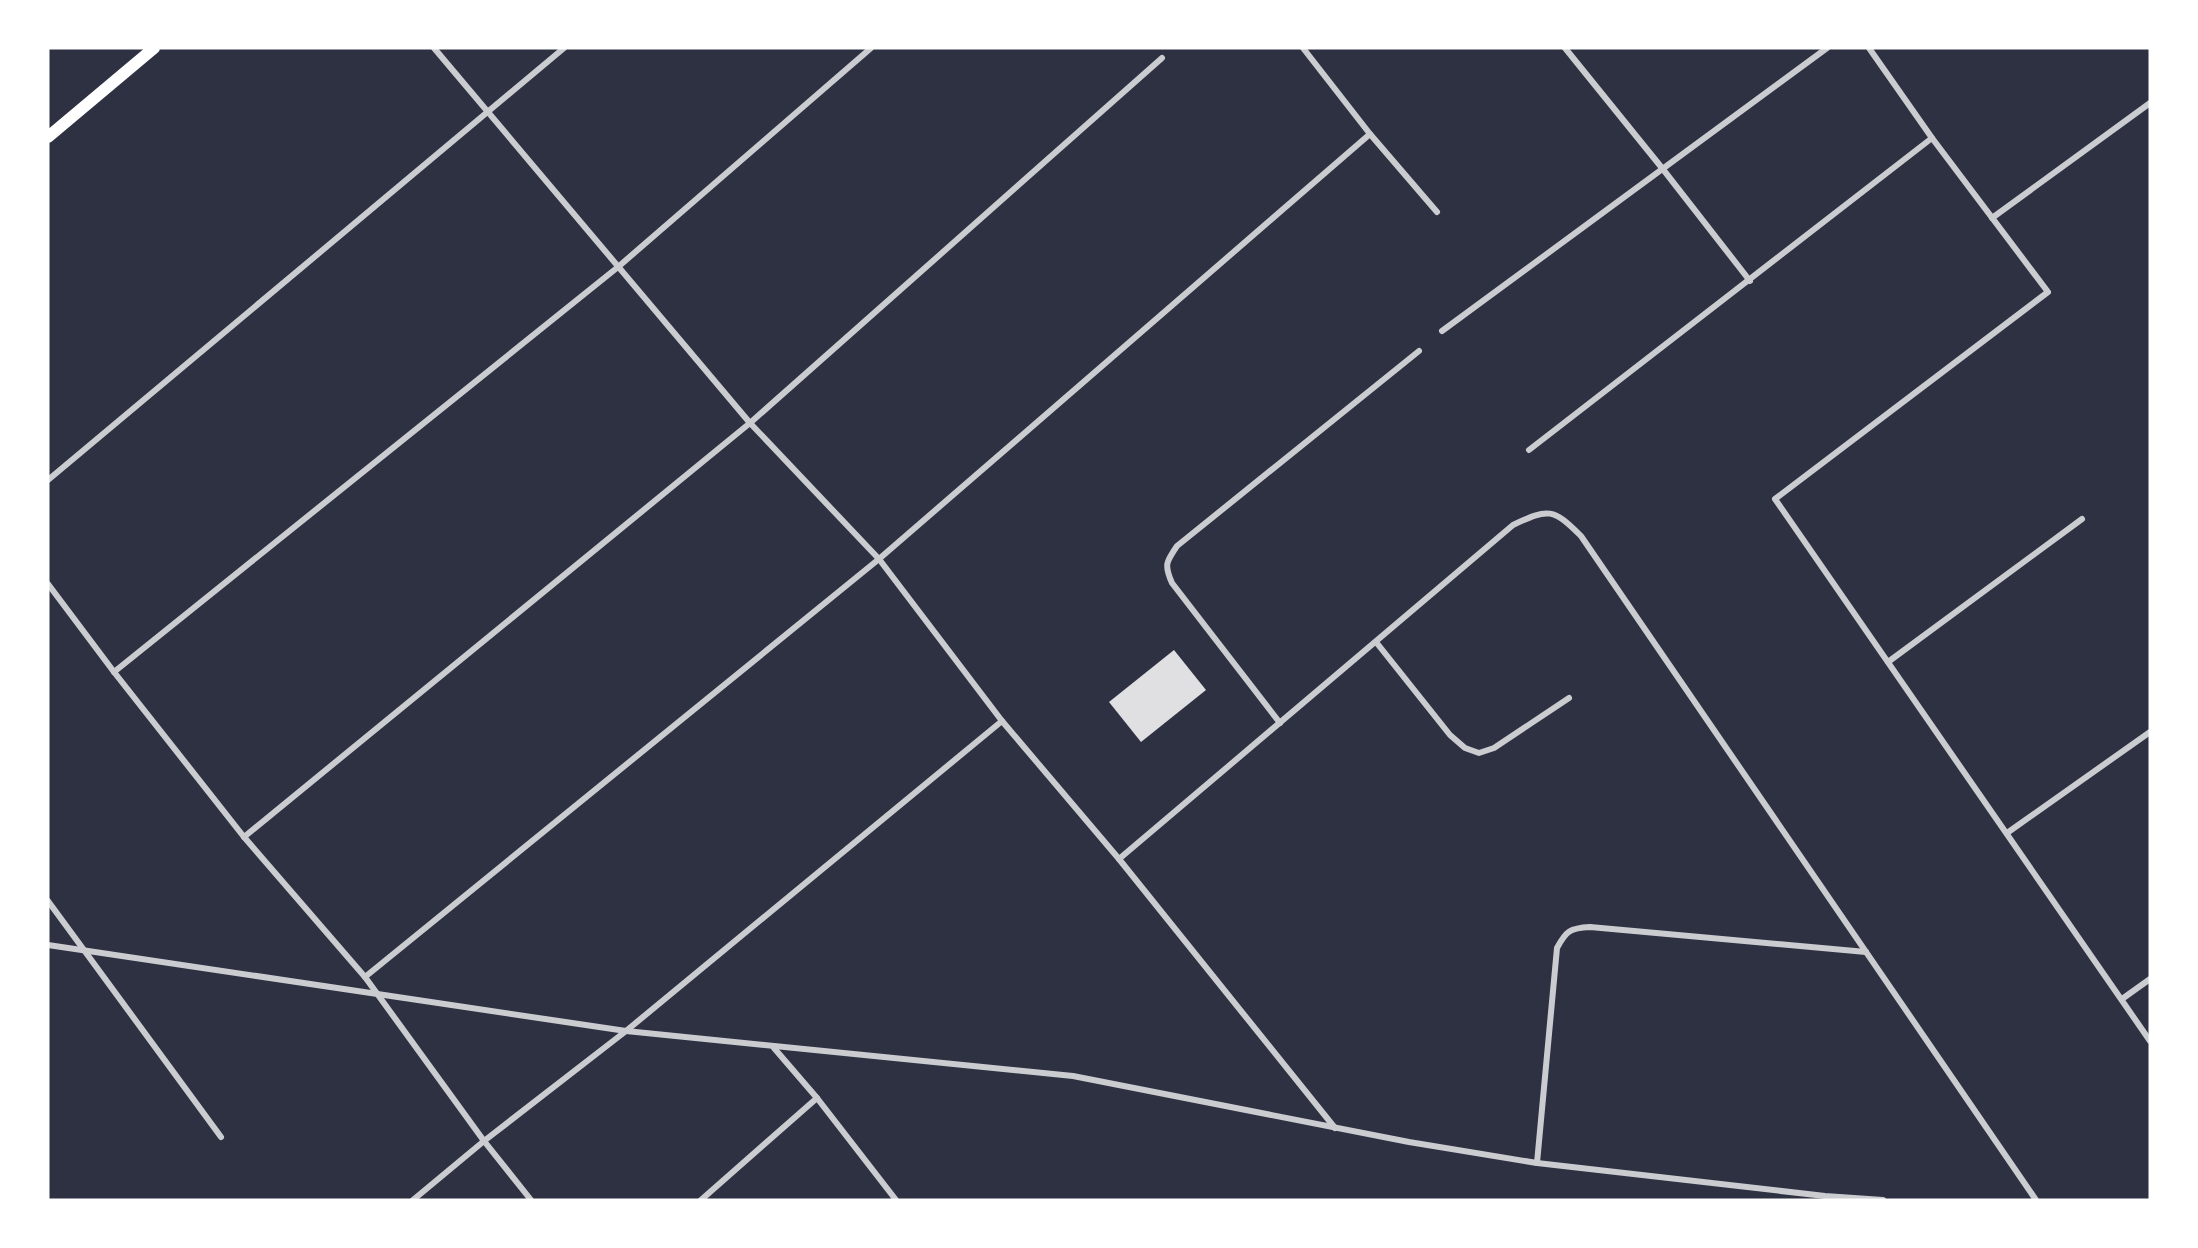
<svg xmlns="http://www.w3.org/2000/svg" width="2198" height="1248" viewBox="0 0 2198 1248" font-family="Montserrat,sans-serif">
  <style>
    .building { fill: #e0e0e3 }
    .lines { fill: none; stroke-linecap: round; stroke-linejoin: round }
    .minor { stroke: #caccd0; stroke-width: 6 }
    .secondary { stroke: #fff; stroke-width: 12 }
  </style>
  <rect width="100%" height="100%" fill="#2d3142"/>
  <polygon class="building" points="1174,650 1206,690 1141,742 1109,702"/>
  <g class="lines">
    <g class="minor">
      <polyline points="434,48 750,423 879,559 1002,721 1119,859 1335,1128"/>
      <polyline points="1565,48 1662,168 1750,281"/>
      <polyline points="1869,48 1932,138"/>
      <polyline points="1370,134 1437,212"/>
      <polyline points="1992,218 2150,103"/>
      <polyline points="1442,331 1827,48"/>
      <polyline points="1529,450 1932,138 2048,292 1775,499 2150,1041"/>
      <polyline points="48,480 564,48"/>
      <polyline points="48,584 114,672 244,837 365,977 484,1141 531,1200"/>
      <polyline points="1376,642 1450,735 1465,748 1479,753 1494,748 1569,698"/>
      <polyline points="1888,662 2082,519"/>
      <polyline points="114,672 618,267 871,48"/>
      <path d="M 1280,723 L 1172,583 C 1164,565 1166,562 1177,546 L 1419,351"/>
      <polyline points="2007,833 2150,732"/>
      <polyline points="244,837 750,423 1162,58"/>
      <path d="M 1119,859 L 1513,525 C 1549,508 1553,508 1581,536 L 2036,1200"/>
      <polyline points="48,901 221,1137"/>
      <polyline points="48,945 626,1031 1073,1076 1409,1142 1537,1163 1825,1196 1883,1200"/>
      <polyline points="365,977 879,559 1370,134 1303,48"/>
      <polyline points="2122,999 2150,979"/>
      <polyline points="774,1048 817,1098 896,1200"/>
      <path d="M 1537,1163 L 1557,948 C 1566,931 1570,928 1590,927 L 1866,952"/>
      <polyline points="413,1200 484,1141 626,1031 1002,721"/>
      <polyline points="701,1200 817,1098"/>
    </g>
    <polyline class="secondary" points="48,137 154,48"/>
  </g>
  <rect width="2198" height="1248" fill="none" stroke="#ffffff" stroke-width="99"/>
</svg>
